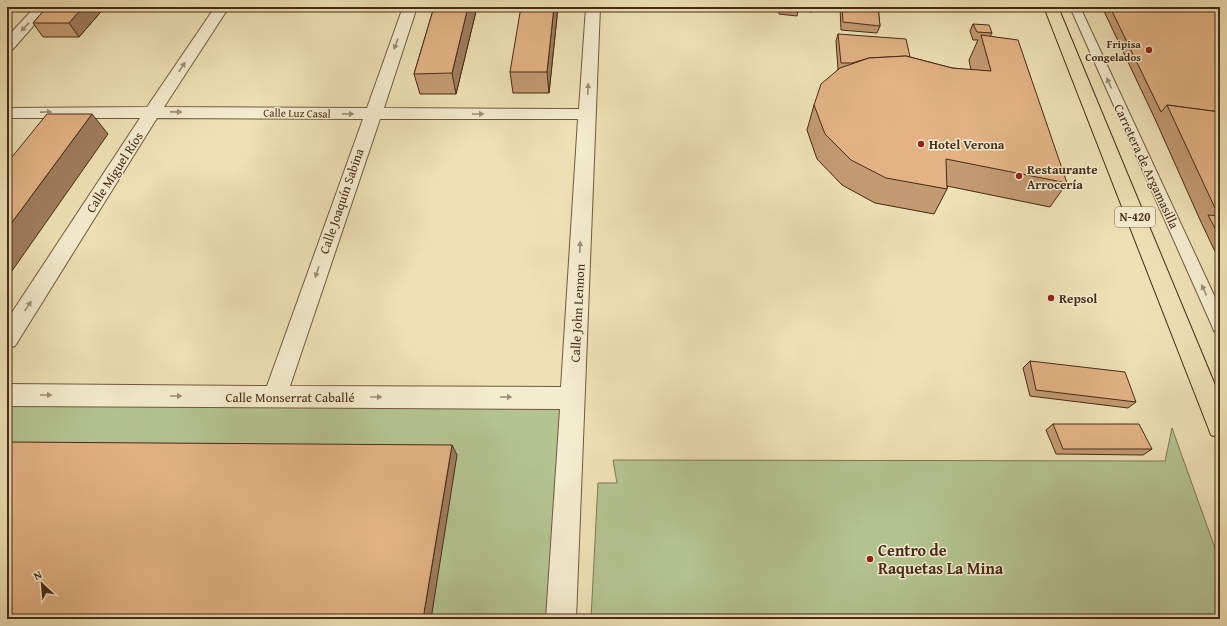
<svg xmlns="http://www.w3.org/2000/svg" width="1227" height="626" viewBox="0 0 1227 626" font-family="'Gentium Book Plus',serif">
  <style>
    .green { fill: #b4c491; stroke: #7e7754 }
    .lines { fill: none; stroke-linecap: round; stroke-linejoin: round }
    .service-casing { stroke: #71583f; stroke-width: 2 }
    .minor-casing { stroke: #71583f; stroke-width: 2 }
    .trunk-casing { stroke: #472a18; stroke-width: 2 }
    .service { fill: #f4eccf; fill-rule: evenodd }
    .minor { fill: #f4eccf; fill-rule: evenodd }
    .trunk { fill: #eee1b5; fill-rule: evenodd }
    .wall { fill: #c39a72; stroke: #472a18 }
    .shaded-wall { fill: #9f7d5d; stroke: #472a18 }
    .building { fill: #e3b385; stroke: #472a18 }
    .oneway { fill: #9e8b74 }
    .poi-dot { fill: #8f2418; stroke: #f4eccf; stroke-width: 1.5 }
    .labels { text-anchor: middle; stroke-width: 3; stroke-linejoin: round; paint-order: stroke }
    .far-poi-label { font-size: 11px; font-weight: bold; fill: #472a18; stroke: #f4eccf; text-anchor: end }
    .far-street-label { font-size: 11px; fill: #472a18; stroke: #f4eccf }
    .shield { fill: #f4eccf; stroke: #7b644f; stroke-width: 1 }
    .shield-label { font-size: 12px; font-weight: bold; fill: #472a18 }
    .poi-label { font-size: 13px; font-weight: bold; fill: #472a18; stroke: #f4eccf; text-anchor: start }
    .street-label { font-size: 13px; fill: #472a18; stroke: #f4eccf }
    .near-poi-label { font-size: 16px; font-weight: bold; fill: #472a18; stroke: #f4eccf; text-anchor: start }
  </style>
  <rect width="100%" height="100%" fill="#eee1b5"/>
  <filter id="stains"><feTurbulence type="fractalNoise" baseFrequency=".005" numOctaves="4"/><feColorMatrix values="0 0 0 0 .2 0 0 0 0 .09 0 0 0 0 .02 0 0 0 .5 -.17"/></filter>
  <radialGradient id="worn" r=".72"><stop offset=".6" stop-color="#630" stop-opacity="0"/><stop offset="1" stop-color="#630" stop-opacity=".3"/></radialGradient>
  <g class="green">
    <polygon points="7,395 572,398 561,619 7,619"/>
    <polygon points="1172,428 1220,562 1220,619 591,619 598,483 617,483 613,460 1165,461"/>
  </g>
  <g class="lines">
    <g class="service-casing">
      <polygon id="service" points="1070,7 1080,7 1220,308 1220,333 1214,331 1212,326"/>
    </g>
    <g class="minor-casing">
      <g id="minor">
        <polygon points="35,7 50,7 13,49 7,51 7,37"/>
        <path d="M 215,7 L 229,7 L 164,107 L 367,108 L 403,7 L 417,7 L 384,108 L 579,109 L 586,7 L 600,7 L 576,619 L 546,619 L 560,409 L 7,406 L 7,384 L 267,386 L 363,119 L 157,118 L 15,346 L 7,348 L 7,320 L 140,118 L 7,118 L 7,108 L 147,107 ZM 380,119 L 578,119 L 561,387 L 290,386 Z"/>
      </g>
    </g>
    <g class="trunk-casing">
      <polygon id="trunk" points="1044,7 1058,7 1220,397 1220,438 1211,435 1208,427"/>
    </g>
    <use href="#service" class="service"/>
    <use href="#minor" class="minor"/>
    <use href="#trunk" class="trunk"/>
  </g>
  <g class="wall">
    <polygon points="47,7 105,7 79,37 43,37 33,23"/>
    <polygon points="434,7 477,7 456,94 420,94 414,74"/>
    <polygon points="558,7 549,93 513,93 510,72"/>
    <polygon points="779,7 813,7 812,12 798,10 797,16 779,14"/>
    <polygon points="840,7 878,7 880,26 877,33 841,30"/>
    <polygon points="1102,7 1220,7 1220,262 1201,222 1155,119"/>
    <polygon points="973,24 992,33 990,37 1067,183 1050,207 947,186 947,189 934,214 875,203 842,185 817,159 807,130 814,105 838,69 836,41 838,34 910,57 952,68 971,70 969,60 978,40 973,40 970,31"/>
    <polygon points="1030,361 1136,402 1128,408 1030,396 1023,368"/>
    <polygon points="1053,424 1152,449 1143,455 1056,454 1046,430"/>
  </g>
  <g class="shaded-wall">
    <polygon points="83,7 105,7 79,37 69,23"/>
    <polygon points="468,7 477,7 456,94 452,73"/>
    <polygon points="554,7 558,7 549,93 547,72"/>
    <polygon points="92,114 108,134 7,278 7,229"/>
    <polygon points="452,445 457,455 431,619 423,619"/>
  </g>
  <g class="building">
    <polygon points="47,7 83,7 69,23 33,23"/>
    <polygon points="434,7 468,7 452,73 414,74"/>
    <polygon points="521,7 554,7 547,72 510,72"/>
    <polygon points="782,7 798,7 798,9"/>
    <polygon points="842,7 878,7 880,26 843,22"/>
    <polygon points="1110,7 1220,7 1220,112 1167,105 1161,112"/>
    <polygon points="973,24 989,25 992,33 977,32"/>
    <polygon points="838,34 906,39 910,57 906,56 869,58 852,63 841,63"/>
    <polygon points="981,35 1018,40 1067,183 946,159 947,189 886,178 851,160 825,134 814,105 821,84 840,68 869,58 906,56 952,68 991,71"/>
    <polygon points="1167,105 1220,112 1220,208 1215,208"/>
    <polygon points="47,114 92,114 7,229 7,163"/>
    <polygon points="1208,215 1220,216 1220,238"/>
    <polygon points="1030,361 1125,372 1136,402 1036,390"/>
    <polygon points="1053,424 1139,424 1152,449 1063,449"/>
    <polygon points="7,442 452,445 423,619 7,619"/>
  </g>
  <defs><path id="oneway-solid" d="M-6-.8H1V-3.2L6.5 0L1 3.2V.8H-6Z"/></defs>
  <g class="oneway">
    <use href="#oneway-solid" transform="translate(25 27) rotate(133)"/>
    <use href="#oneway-solid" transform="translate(396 44) rotate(110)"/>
    <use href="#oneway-solid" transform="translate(182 67) rotate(-56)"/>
    <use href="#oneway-solid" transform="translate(1109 83) rotate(-115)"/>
    <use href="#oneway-solid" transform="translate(588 89) rotate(-87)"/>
    <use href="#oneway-solid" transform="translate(46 112) rotate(-1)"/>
    <use href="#oneway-solid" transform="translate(176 112) rotate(1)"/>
    <use href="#oneway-solid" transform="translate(348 114) rotate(1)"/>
    <use href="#oneway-solid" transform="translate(478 114)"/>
    <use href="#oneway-solid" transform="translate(580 247) rotate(-87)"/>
    <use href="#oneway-solid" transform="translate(317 272) rotate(109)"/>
    <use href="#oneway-solid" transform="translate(1204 290) rotate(-115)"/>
    <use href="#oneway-solid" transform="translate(28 306) rotate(-57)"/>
    <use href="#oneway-solid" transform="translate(46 395)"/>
    <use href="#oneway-solid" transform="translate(176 396)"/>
    <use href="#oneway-solid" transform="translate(376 397)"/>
    <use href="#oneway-solid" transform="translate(506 397)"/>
  </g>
  <g class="poi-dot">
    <circle cx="1149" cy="50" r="4"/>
    <circle cx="921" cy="144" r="4"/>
    <circle cx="1019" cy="176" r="4"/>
    <circle cx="1051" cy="298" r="4"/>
    <circle cx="870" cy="559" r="4"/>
  </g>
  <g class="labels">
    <g class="far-poi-label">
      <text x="1141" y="48">Fripisa<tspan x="1141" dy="13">Congelados</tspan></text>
    </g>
    <g class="far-street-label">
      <text transform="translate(297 113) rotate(1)" y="4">Calle Luz Casal</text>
    </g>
    <rect class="shield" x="1115" y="207" width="40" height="20" rx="3"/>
    <g class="shield-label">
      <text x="1135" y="221">N-420</text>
    </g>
    <g class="poi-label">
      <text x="929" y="149">Hotel Verona</text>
      <text x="1027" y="174">Restaurante<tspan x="1027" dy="15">Arrocería</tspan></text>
      <text x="1059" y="303">Repsol</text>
    </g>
    <g class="street-label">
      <text transform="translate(1147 166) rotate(65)" y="5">Carretera de Argamasilla</text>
      <text transform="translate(114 172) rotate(-57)" y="5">Calle Miguel Ríos</text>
      <text transform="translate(341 201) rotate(-71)" y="5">Calle Joaquín Sabina</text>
      <text transform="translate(577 313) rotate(-87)" y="5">Calle John Lennon</text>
      <text x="290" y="402">Calle Monserrat Caballé</text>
    </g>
    <g class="near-poi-label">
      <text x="878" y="556">Centro de<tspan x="878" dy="18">Raquetas La Mina</tspan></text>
    </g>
  </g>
  <rect width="1227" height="626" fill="none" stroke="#eee1b5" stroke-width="24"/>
  <rect x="8" y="8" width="1211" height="610" fill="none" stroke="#472a18" stroke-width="2"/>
  <rect x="12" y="12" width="1203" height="602" fill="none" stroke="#472a18"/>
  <g transform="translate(42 584) rotate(334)" stroke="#f4eccf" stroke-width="3" paint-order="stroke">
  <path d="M0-3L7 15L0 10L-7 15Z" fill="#472a18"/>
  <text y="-6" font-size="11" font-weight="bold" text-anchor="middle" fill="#472a18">N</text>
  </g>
  <rect width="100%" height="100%" filter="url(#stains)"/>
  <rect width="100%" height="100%" fill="url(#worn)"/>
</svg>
